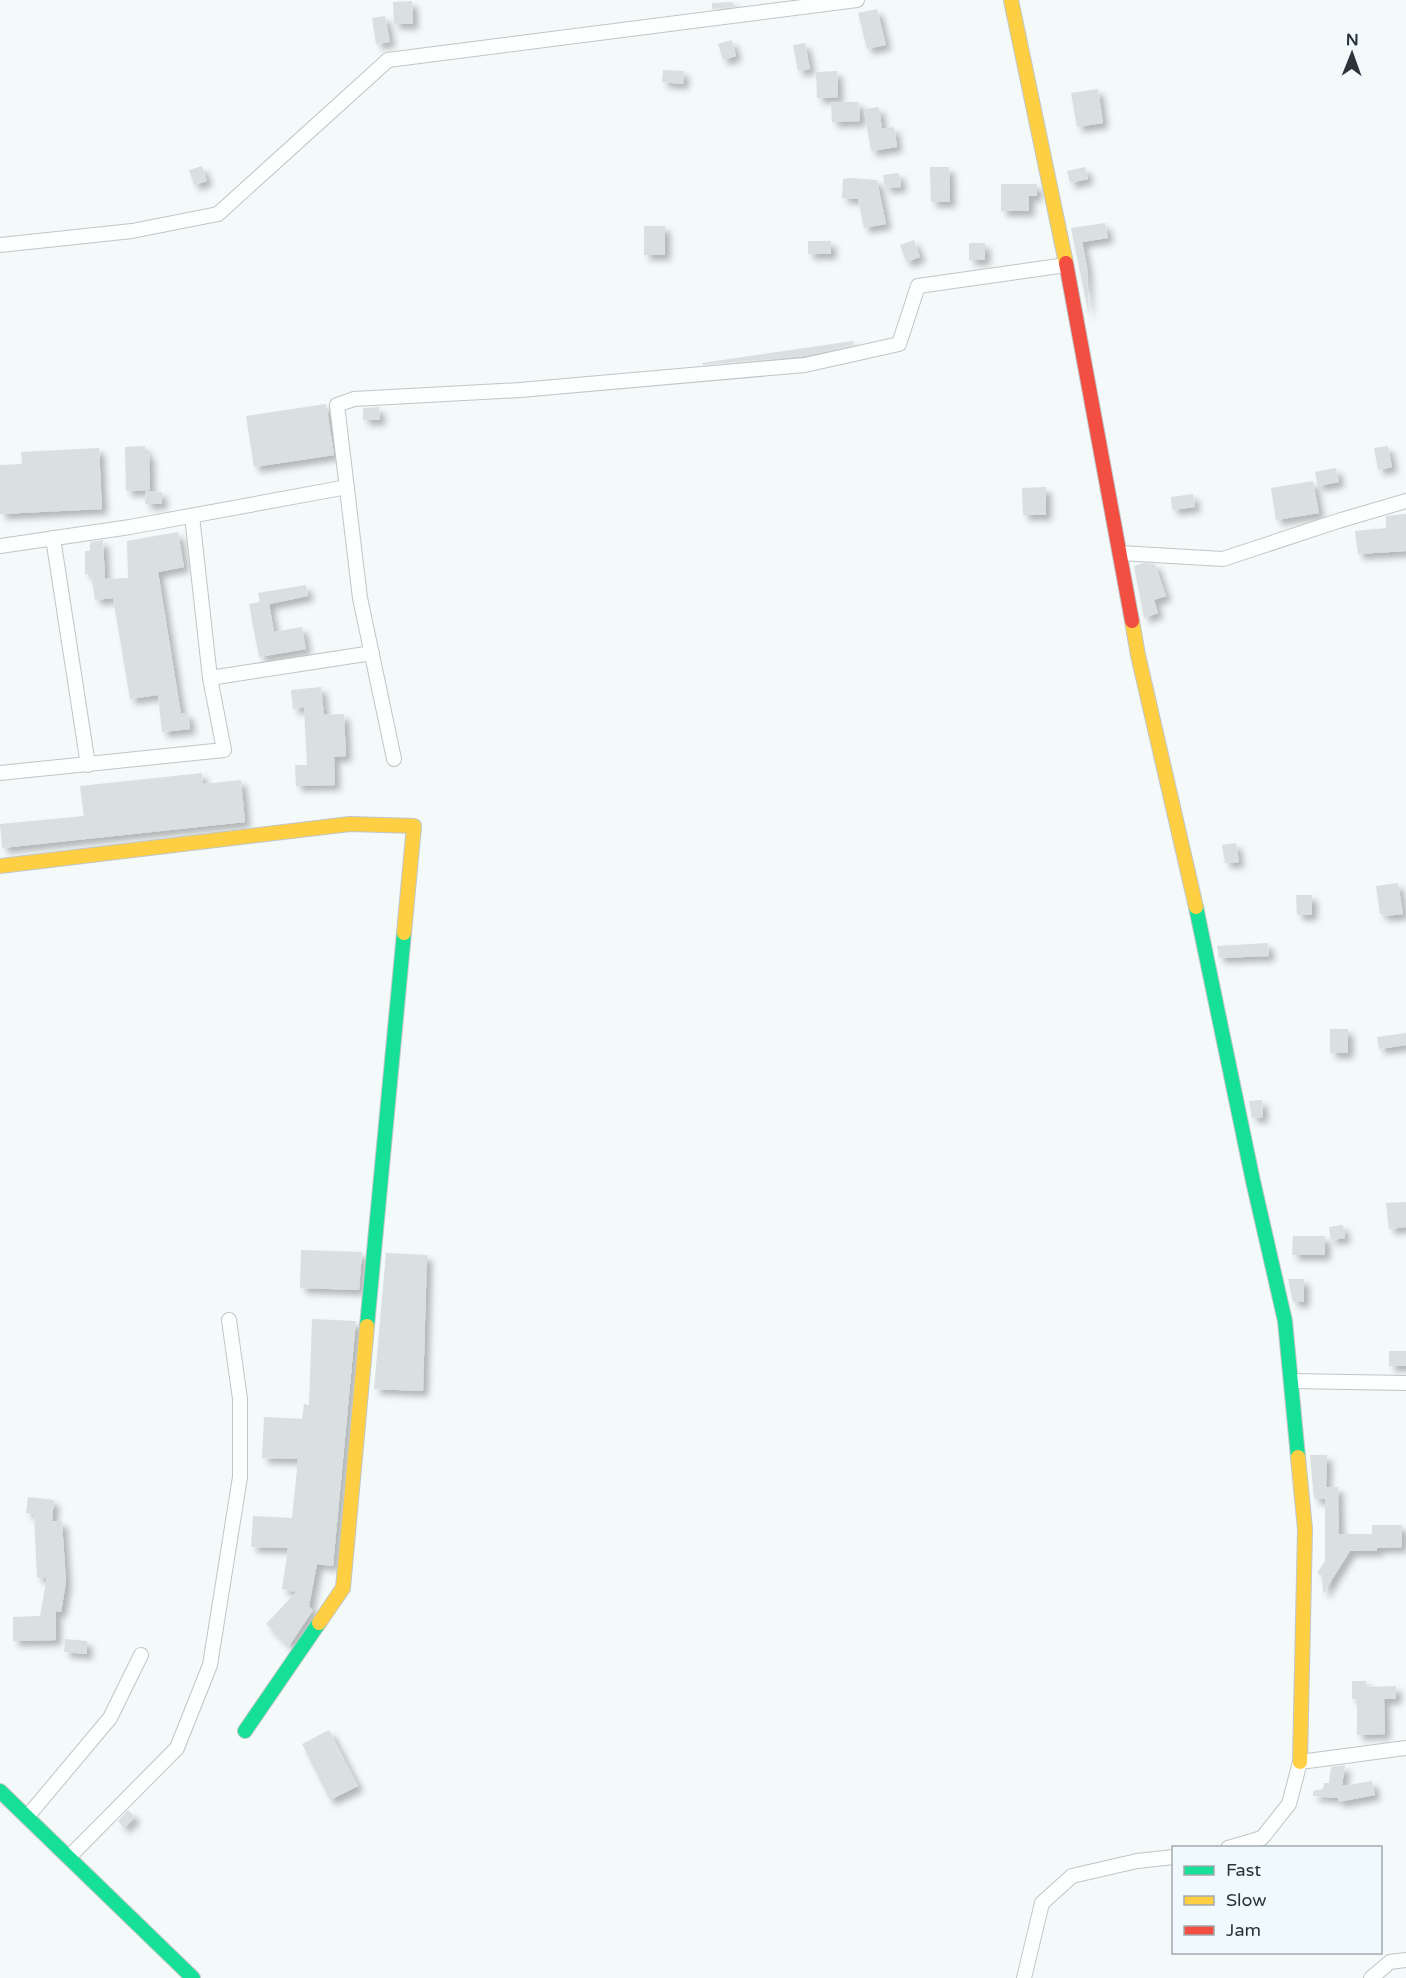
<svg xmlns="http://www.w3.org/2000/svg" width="1406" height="1978" viewBox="0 0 1406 1978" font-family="'Varela Round',sans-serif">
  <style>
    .building { fill: #dadfe1; filter: url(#shadow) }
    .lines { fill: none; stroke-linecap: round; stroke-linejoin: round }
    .street-casing { stroke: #c0c6c8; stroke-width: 16 }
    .fast-casing { stroke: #c0c6c8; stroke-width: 16 }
    .slow-casing { stroke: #c0c6c8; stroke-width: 16 }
    .jam-casing { stroke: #c0c6c8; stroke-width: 16 }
    .street { stroke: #fdfefe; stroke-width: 14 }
    .fast { stroke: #16e098; stroke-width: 14 }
    .slow { stroke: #ffcf43; stroke-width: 14 }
    .jam { stroke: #f24e42; stroke-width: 14 }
  </style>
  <defs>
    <filter id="shadow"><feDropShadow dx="5.5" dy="5.5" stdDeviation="3" flood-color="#0004"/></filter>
  </defs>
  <rect width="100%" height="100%" fill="#f4f9fa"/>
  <g class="building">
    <polygon points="412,1 413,24 394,24 393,2"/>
    <polygon points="733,2 733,7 712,9 712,3"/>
    <polygon points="877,9 886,45 867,49 858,13"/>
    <polygon points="385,16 390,42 376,44 372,18"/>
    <polygon points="732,40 736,56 723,60 718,44"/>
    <polygon points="805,43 810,69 798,71 793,45"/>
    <polygon points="663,70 684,71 683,84 662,82"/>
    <polygon points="837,71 838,97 817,98 816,72"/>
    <polygon points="1098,89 1103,123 1077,127 1071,93"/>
    <polygon points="831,102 859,102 860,121 832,122"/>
    <polygon points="879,107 882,129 894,127 897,147 871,151 864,109"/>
    <polygon points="202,166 207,181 194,185 189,170"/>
    <polygon points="930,167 949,167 950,202 931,202"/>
    <polygon points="1085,167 1088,179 1070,183 1067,171"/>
    <polygon points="899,173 901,187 885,188 883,175"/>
    <polygon points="850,178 877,180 886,224 864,228 858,199 842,198 843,179"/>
    <polygon points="1001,184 1037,184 1037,196 1029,196 1029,211 1001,211"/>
    <polygon points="1105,223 1108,238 1082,242 1087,268 1089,316 1071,228"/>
    <rect x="644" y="226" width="21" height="29"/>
    <polygon points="914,240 920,257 906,262 900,245"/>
    <rect x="808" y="241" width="23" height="13"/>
    <rect x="969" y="243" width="16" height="17"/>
    <polygon points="853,341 853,345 804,356 703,365 702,363"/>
    <polygon points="326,404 334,455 254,467 246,416"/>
    <polygon points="379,407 380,420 363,420 363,408"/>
    <polygon points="145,446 145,453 149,453 150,490 126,491 125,447"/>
    <polygon points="1388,446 1392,467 1378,470 1374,448"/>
    <polygon points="99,448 102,509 0,514 0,465 22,464 21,452"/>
    <polygon points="1336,468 1339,482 1318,486 1315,472"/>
    <polygon points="1313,481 1319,513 1276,520 1271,488"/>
    <polygon points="1046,487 1046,515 1023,515 1022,488"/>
    <polygon points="146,491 162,492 162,504 145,504"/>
    <polygon points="1193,494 1195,507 1172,510 1171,497"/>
    <polygon points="1406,514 1406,551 1358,554 1355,531 1386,528 1386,516"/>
    <polygon points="178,532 184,567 158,572 181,714 188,713 190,729 162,732 158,695 130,699 113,598 95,600 91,574 85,574 85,551 90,551 90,542 103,540 105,579 128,578 127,541"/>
    <polygon points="1143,563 1155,564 1166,596 1154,600 1158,613 1144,618 1134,566"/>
    <polygon points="306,585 308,596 269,604 274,632 302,627 306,649 259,657 249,604 260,602 258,593"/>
    <polygon points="321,687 324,715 344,714 346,756 334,757 335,785 296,786 295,765 307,765 304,707 293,709 291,690"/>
    <polygon points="202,773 203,784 241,780 245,822 2,848 0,824 84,816 80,786"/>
    <polygon points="1236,843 1239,862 1225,863 1222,845"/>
    <polygon points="1398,883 1403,914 1385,916 1385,914 1380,914 1376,886"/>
    <polygon points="1296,895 1312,895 1312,915 1297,915"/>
    <polygon points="1268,943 1269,956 1219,958 1217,946"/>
    <rect x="1330" y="1029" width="18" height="24"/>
    <polygon points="1406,1033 1406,1045 1379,1049 1377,1037"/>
    <polygon points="1262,1100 1263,1117 1252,1118 1249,1101"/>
    <polygon points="1406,1202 1406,1227 1389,1229 1386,1203"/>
    <polygon points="1343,1225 1345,1238 1331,1240 1329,1227"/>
    <polygon points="1293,1236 1325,1236 1325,1255 1292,1255"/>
    <polygon points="301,1250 362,1252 359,1290 300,1288"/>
    <polygon points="386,1253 427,1255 423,1391 374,1389"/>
    <polygon points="1288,1279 1304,1279 1304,1302 1293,1302"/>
    <polygon points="312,1319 356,1321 333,1566 317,1564 309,1606 313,1610 289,1646 266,1624 296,1592 282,1589 288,1548 251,1547 253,1516 292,1518 298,1459 262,1458 264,1417 302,1419 304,1404 309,1405"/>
    <rect x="1389" y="1351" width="17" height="15"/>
    <polygon points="1310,1455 1327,1455 1326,1487 1338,1487 1339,1534 1372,1534 1372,1525 1402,1525 1402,1547 1377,1548 1377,1551 1350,1551 1323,1594 1322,1576 1317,1573 1325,1561 1325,1499 1314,1499"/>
    <polygon points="28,1497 54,1500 52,1521 62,1521 66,1582 61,1612 56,1611 56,1640 13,1641 13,1617 40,1616 47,1577 37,1578 34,1514 26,1513"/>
    <polygon points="65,1639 87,1641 87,1654 64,1652"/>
    <polygon points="1352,1681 1366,1681 1366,1687 1396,1686 1396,1699 1384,1699 1385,1734 1357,1735 1357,1699 1352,1699"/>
    <polygon points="329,1730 358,1786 330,1800 302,1744"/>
    <polygon points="1345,1765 1342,1786 1372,1781 1375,1795 1338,1802 1338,1798 1313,1796 1313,1791 1323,1789 1324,1783 1329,1783 1331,1767"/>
    <polygon points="128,1810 135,1817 124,1828 118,1821"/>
  </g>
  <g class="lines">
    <g class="street-casing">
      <g id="street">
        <polyline points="0,245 132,231 218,214 388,60 857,0"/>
        <polyline points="192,516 210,678"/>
        <polyline points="53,538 88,765"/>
        <polyline points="0,546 130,527 347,487"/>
        <polyline points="1120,553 1223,559 1338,521 1406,501"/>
        <polyline points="394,759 360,598 337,405 354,399 520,390 805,365 899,344 918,286 1066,265"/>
        <polyline points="0,773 224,750 210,678 372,653"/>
        <polyline points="1291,1381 1406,1383"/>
        <polyline points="27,1817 110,1718 141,1655"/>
        <polyline points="1228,1848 1262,1838 1289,1804 1300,1762 1406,1748"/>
        <polyline points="69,1857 177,1748 210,1665 240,1477 240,1399 229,1320"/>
        <polyline points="1024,1978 1042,1903 1072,1876 1137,1861 1174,1857"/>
        <polyline points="1371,1978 1390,1962 1406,1960"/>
      </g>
    </g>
    <g class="fast-casing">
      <g id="fast">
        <polyline points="1196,907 1253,1181 1285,1321 1298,1457"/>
        <polyline points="367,1326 404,933"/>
        <polyline points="245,1731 319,1623"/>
        <polyline points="0,1791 193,1978"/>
      </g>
    </g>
    <g class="slow-casing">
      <g id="slow">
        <polyline points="1011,0 1066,263"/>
        <polyline points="1132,621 1138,655 1196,907"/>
        <polyline points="0,866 350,824 414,826 404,933"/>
        <polyline points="1298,1457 1305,1529 1300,1762"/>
        <polyline points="319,1623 343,1588 367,1326"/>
      </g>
    </g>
    <g class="jam-casing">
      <polyline id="jam" points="1066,263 1132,621"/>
    </g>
    <use href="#street" class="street"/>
    <use href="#fast" class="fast"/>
    <use href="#slow" class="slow"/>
    <use href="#jam" class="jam"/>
  </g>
  <rect x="1172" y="1846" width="210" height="108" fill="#f0fafe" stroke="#a2abae" stroke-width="1.5"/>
  <rect x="1184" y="1866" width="30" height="9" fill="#16e098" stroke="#a2abae" stroke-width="1.5"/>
  <text x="1226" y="1876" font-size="18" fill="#2d3437">Fast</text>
  <rect x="1184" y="1896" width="30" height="9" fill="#ffcf43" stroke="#a2abae" stroke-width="1.5"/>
  <text x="1226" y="1906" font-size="18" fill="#2d3437">Slow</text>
  <rect x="1184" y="1926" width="30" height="9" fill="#f24e42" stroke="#a2abae" stroke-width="1.5"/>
  <text x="1226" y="1936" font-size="18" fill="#2d3437">Jam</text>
  <g transform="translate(1352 54) rotate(1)" stroke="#f0fafe" stroke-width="4.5" paint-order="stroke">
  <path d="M0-4.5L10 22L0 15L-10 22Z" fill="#2d3437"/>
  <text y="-9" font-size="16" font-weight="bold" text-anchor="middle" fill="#2d3437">N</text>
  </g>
</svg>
